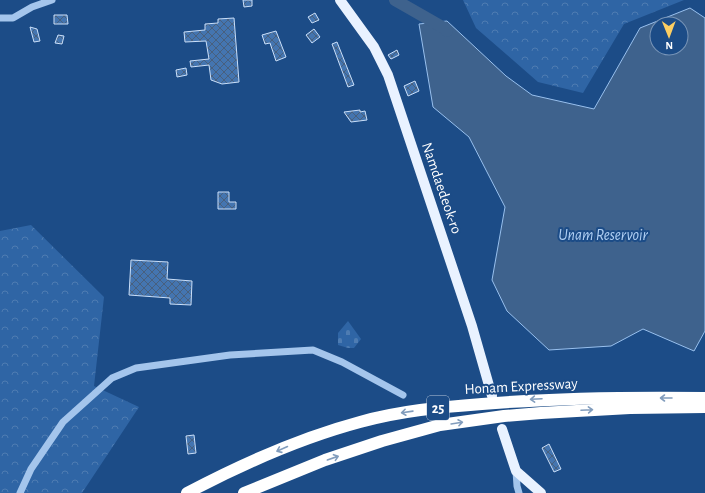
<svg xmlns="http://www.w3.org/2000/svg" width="705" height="493" viewBox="0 0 705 493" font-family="'Alegreya Sans',sans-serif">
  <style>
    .forest { fill: url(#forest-crowns) }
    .cemetery { fill: url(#cemetery-stones) }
    .water { fill: #3e628d; stroke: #98c0ee; fill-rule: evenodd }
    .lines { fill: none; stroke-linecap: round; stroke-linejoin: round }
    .river { stroke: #3e628d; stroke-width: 12 }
    .building { fill: url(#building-cross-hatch); stroke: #cadff9 }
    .minor { stroke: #a4c5ec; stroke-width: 7 }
    .major { stroke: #e9f2ff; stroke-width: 10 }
    .highway { stroke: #fff; stroke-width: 12 }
    .oneway { stroke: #829dbd }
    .labels { text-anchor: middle; stroke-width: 4; stroke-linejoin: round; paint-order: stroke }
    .shield { fill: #1c4c87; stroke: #bbc9db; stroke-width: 1 }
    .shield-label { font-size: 14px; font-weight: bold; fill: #fff }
    .street-label { font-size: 15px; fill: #fff; stroke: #1c4c87 }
    .water-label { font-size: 16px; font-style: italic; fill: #b0cff3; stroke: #1c4c87 }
  </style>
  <defs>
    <pattern id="forest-crowns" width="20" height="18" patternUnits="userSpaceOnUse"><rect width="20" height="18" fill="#2f65a5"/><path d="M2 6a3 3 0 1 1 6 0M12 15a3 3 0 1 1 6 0" fill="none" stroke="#4e7cb2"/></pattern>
    <pattern id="cemetery-stones" width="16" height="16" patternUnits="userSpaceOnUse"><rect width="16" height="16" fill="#2f65a5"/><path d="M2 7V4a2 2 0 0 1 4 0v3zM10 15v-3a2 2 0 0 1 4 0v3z" fill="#4e7cb2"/></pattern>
    <pattern id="building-cross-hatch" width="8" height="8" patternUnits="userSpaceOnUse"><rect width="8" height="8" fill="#4475b0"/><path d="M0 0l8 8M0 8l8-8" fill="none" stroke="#48607e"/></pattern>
  </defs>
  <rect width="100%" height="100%" fill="#1c4c87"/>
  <g class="forest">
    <polygon points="463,0 684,0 624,24 583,93 538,82 476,28"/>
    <polygon points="31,225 104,297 94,386 139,407 82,493 0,493 0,231"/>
  </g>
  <polygon class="cemetery" points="348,321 361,339 354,348 348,348 338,345 338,333"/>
  <path class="water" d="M 690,8 L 705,18 L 705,331 L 694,351 L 643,329 L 611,346 L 549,350 L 507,311 L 492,280 L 505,207 L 469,137 L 433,107 L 419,24 L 447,21 L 506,76 L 532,95 L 594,109 L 640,28 ZM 657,24 L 681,24 L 681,48 L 657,48 Z"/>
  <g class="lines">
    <polyline class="river" points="395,0 444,28 447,31"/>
  </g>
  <g class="building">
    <polygon points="243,0 252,0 252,6 244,7"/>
    <polygon points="315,13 319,20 312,23 308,17"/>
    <polygon points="54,15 67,15 68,24 54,24"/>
    <polygon points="234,18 239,82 222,84 211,80 209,65 191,67 190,61 209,59 206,41 185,42 184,32 205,30 205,24 218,23 218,19"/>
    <polygon points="30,27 37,29 40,41 34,42"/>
    <polygon points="314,29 320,37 312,43 306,35"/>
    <polygon points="276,31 286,57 276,61 270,43 265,44 262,35"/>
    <polygon points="58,35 64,36 62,44 55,43"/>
    <polygon points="337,42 354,85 348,87 332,44"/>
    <polygon points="397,50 399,55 391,59 388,55"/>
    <polygon points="186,68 187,75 177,77 176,70"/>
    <polygon points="415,81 419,91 408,96 404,86"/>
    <polygon points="360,110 360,112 365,111 367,120 351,122 344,112"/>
    <polygon points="218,192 229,192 229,202 236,202 236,209 218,209"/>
    <polygon points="131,260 168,262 167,279 192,281 191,305 170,304 170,298 129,295"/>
    <polygon points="194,435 196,453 188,454 186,436"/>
    <polygon points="549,444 561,469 554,472 542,448"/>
  </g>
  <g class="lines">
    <g class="minor">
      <polyline points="0,18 13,18 32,7 52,0"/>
      <polyline points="516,471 517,486 519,493"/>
      <polyline points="20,493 31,469 63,422 112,378 136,368 230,355 313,350 342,362 403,395"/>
    </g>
    <g class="major">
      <polyline points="340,0 374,47 388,75 472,326 492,396"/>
      <polyline points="502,429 516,471 541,493"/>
    </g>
    <g class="highway">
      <path d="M 187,493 C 242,464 300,438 360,422 C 399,411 441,407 482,404 C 556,398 630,397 705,398"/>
      <polyline points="244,493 325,460 382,441 440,425 504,416 541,413 630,408 705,407"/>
    </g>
  </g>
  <defs><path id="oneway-shaft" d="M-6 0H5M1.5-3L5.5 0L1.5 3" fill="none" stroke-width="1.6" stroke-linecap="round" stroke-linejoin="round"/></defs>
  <g class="oneway">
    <use href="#oneway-shaft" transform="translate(666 398) rotate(-180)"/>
    <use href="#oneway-shaft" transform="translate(536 399) rotate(177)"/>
    <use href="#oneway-shaft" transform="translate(587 410) rotate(-3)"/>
    <use href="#oneway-shaft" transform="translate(407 412) rotate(172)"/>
    <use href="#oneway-shaft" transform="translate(457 423) rotate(-9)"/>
    <use href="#oneway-shaft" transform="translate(282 449) rotate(156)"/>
    <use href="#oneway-shaft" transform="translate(333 458) rotate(-19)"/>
  </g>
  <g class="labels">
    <rect class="shield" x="427" y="396" width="22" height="24" rx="3"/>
    <g class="shield-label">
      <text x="438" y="413">25</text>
    </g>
    <g class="street-label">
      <text transform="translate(442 188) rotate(71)" y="5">Namdaedeok-ro</text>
      <text transform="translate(521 386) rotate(-3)" y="5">Honam Expressway</text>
    </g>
    <g class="water-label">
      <text x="603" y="240">Unam Reservoir</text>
    </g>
  </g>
  <g transform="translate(669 36) rotate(179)"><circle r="19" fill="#1c4c87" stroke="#7794b7"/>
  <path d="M0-3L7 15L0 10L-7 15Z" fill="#fcce62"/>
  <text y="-6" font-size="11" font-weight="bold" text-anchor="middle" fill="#ffffff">N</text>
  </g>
</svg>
